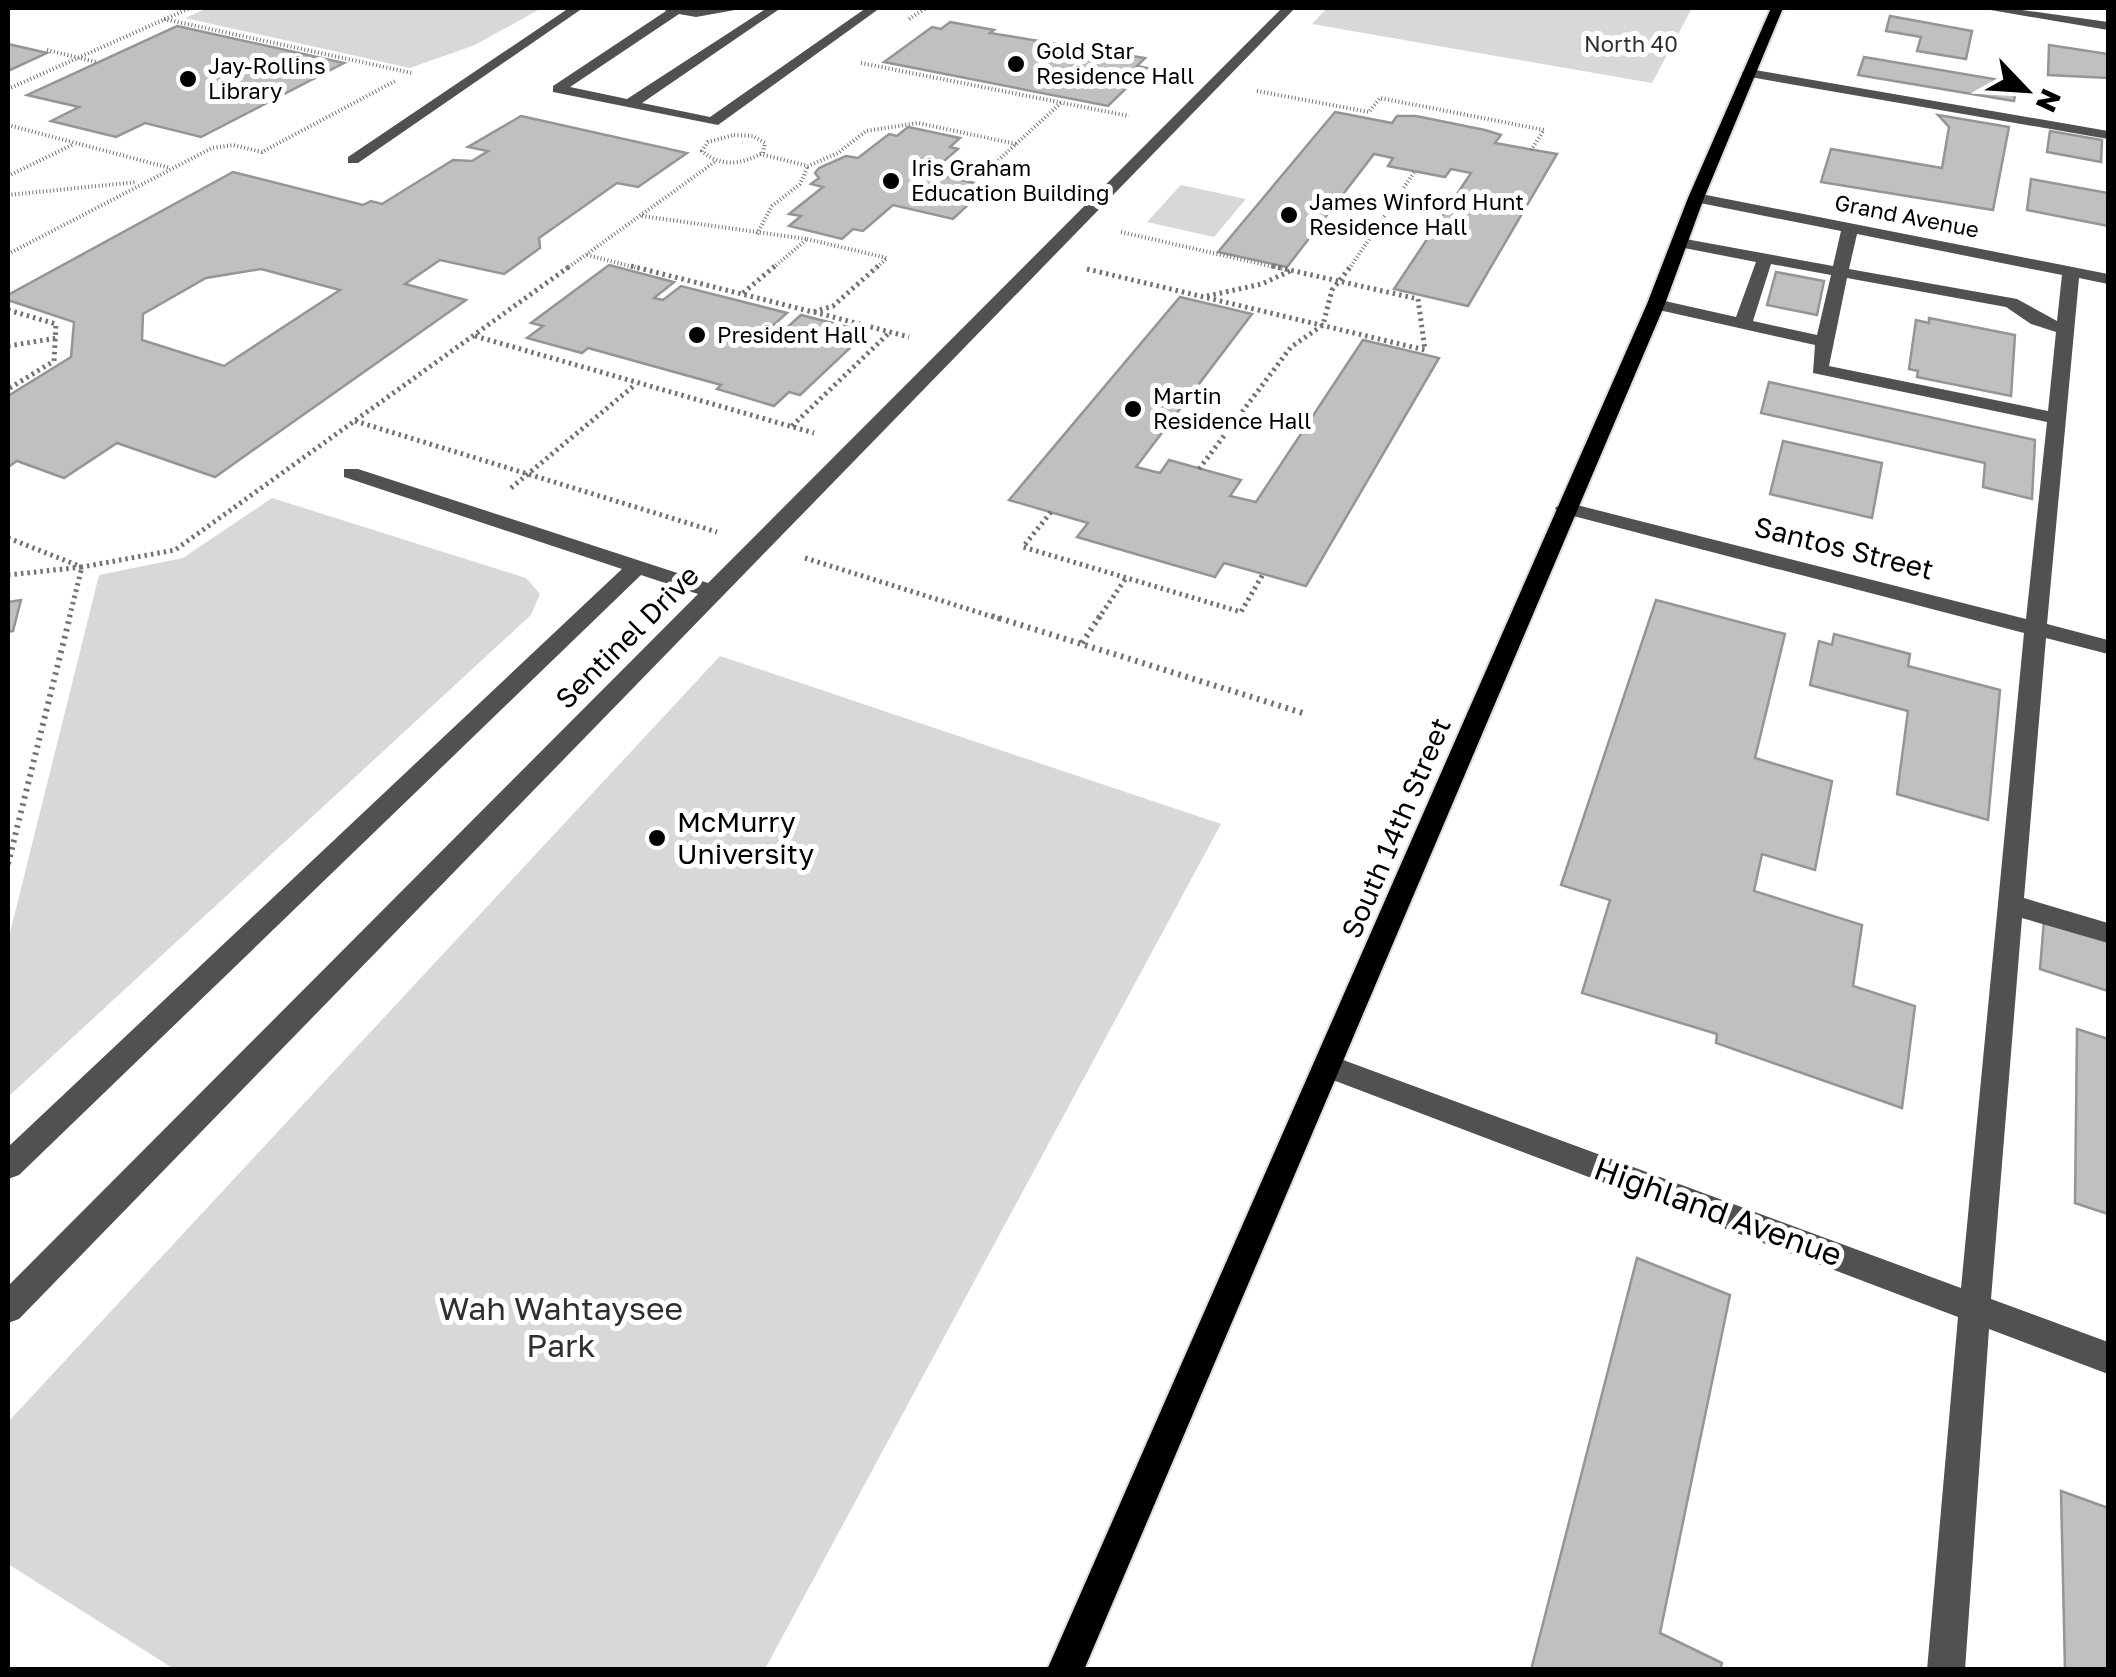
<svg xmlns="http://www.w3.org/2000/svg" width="2116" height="1677" viewBox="0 0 2116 1677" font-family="'Golos Text',sans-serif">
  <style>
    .green { fill: #d8d8d8 }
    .building { fill: #c0c0c0; stroke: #959595; stroke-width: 2.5; fill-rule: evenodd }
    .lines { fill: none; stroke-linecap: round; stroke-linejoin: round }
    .major-casing { stroke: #dbdbdb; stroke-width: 4 }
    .path-far2 { stroke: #737373; stroke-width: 4; stroke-dasharray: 1 2.5; stroke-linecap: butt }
    .path-far1 { stroke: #737373; stroke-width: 5; stroke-dasharray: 2.5 4; stroke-linecap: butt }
    .path { stroke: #737373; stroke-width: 6; stroke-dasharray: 2.5 5; stroke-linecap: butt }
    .minor { fill: #515151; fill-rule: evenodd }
    .major { fill: #000; fill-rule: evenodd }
    .poi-dot { fill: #000; stroke: #fff; stroke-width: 4 }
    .labels { text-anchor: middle; stroke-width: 10; stroke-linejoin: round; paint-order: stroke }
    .far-park-label { font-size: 22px; fill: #2f2f2f; stroke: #fff }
    .far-poi-label { font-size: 22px; fill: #000; stroke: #fff; text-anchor: start }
    .far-street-label { font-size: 22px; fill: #000; stroke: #fff }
    .street-label { font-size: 28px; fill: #000; stroke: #fff }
    .poi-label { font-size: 28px; fill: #000; stroke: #fff; text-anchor: start }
    .near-street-label { font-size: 32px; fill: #000; stroke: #fff }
    .near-park-label { font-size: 32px; fill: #2f2f2f; stroke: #fff }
  </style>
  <rect width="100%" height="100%" fill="#fff"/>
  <g class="green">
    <polygon points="208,8 539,8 540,9 475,45 410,68 185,18"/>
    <polygon points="1327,8 1692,8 1652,83 1312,24"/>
    <polygon points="1181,185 1246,199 1214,237 1147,222"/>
    <polygon points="272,498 526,578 540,594 531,615 8,1097 8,941 99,575 183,558"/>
    <polygon points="720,656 1221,824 765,1669 174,1669 8,1564 8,1422"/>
  </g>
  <g class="building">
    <polygon points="1890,16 1972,31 1966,59 1917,51 1921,37 1886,31"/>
    <polygon points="950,22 994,30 990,33 1145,58 1137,66 1147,68 1108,106 884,62 932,27 941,29"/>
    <polygon points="177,26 344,63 201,137 145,123 116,137 51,121 79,107 27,95"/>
    <polygon points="8,44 47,53 8,71"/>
    <polygon points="2049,45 2108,54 2108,78 2048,75"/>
    <polygon points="1864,57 2017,83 2014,101 1858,75"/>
    <polygon points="1335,112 1392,123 1397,116 1416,116 1485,130 1501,135 1495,143 1557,154 1468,306 1394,289 1471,173 1451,169 1445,177 1388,166 1393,158 1374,154 1287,267 1218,252"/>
    <polygon points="1938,115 2009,127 1993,210 1821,182 1831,149 1942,168 1949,127"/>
    <path d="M 521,116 L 687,153 L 638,187 L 617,183 L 539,238 L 540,248 L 504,274 L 440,260 L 405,284 L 466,300 L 215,477 L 117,443 L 64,478 L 17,461 L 8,467 L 8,396 L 71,357 L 74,322 L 8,300 L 8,295 L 233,172 L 363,205 L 371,201 L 382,204 L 453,160 L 472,161 L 488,151 L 468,147 ZM 261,269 L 340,290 L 224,366 L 142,340 L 143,314 L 206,278 Z"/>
    <polygon points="908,127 960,138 950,147 958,149 930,173 988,186 953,219 893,205 863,231 853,229 842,239 789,226 801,216 789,214 823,187 811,184 819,178 815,173 819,168 846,156 858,158 889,134 897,136"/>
    <polygon points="2050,131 2102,140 2101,162 2047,152"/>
    <polygon points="2031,179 2108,193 2108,226 2027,210"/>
    <polygon points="609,265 674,282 654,298 663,300 681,286 787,313 769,329 782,332 801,315 867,332 800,395 789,392 774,406 717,389 721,385 588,348 582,353 527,338 543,326 531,323"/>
    <polygon points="1776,272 1824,281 1817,315 1767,305"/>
    <polygon points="1180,297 1252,314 1136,467 1160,473 1169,460 1241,480 1230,496 1256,502 1363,340 1439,358 1306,586 1224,563 1215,577 1077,537 1088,523 1009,500"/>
    <polygon points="1929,318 2015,335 2011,396 1917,377 1918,371 1909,369 1916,320 1929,323"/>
    <polygon points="1769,382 2035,440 2032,499 1983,487 1985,463 1761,413"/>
    <polygon points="1783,441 1882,463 1872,518 1770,494"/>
    <polygon points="21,600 13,631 8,632 8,602"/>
    <polygon points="1656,600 1785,634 1755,758 1832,781 1815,870 1762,854 1754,891 1862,925 1853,986 1915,1006 1902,1108 1716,1043 1717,1034 1582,993 1610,900 1561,885"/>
    <polygon points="1834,634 1910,654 1908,666 2000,690 1988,820 1897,794 1908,711 1810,685 1819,641 1832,645"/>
    <polygon points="2044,920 2108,940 2108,991 2040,969"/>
    <polygon points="2077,1029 2108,1039 2108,1214 2075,1203"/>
    <polygon points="1637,1258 1730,1295 1660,1633 1722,1663 1720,1670 1531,1670"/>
    <polygon points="2061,1491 2108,1508 2108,1670 2065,1670"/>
  </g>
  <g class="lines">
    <g class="major-casing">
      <polygon id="major" points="1771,8 1783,8 1704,198 1665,304 1084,1670 1047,1670 1647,304 1688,198"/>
    </g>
    <g class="path-far2">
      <polyline points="164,19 412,73"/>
      <polyline points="909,19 926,8"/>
      <polyline points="47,50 96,62"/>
      <polyline points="861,63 1129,116"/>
      <polyline points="8,89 190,8"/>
      <polyline points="1257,91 1369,112 1380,98 1544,130 1531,150"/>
      <polyline points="8,125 170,168"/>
      <path d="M 734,135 L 753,136 L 765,143 L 763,153 C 742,164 721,168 702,151 L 708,142 Z"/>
      <polyline points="760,154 808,166 838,153 866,131 918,123 1016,144"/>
      <polyline points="993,165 1062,102"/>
      <polyline points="8,176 74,144"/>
      <polyline points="8,195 137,182"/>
      <polyline points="642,216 807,239 772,269"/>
      <polyline points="1121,232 1283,269"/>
      <polyline points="757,234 772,206 800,184 808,166"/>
      <polyline points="807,239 887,258 875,269"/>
      <polyline points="8,254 212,148 233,145 262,152 397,80"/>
      <polyline points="587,255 641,269"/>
      <polyline points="566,269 716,161"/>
      <polyline points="1349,269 1415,171"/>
    </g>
    <g class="path-far1">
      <polyline points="631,266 813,312 833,306 878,266"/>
      <polyline points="1087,269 1425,350 1418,299 1272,266"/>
      <polyline points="743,293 775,266"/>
      <polyline points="1207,296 1262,284 1290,271"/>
      <polyline points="8,310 56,324 54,361 8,389"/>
      <polyline points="814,312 909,337"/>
      <polyline points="475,336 814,433"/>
      <polyline points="8,346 57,338"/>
      <polyline points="355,421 717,532"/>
      <polyline points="792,426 890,332"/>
      <polyline points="1199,469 1291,347 1323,325 1332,290 1351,266"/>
      <polyline points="511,488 636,384"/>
      <polyline points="1051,512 1023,547 1241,612 1263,574"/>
      <polyline points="8,538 82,567 175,550 570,266"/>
      <polyline points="805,558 1000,619"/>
      <polyline points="8,575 82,567 69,619"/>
      <polyline points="1098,619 1126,578"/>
    </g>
    <g class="path">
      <polyline points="992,616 1306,714"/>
      <polyline points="1082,643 1100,616"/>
      <polyline points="8,864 70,616"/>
    </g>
    <g class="minor">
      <polygon points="569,8 583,8 358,163 348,163 348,157"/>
      <polygon points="663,8 746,8 696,17 679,14 570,87 627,99 767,8 781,8 642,103 710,117 866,8 880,8 718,125 553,92 553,86 666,11"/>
      <polygon points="1282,8 1295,8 19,1319 8,1323 8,1286 698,594 641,575 19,1175 8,1179 8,1147 622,569 344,477 344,469 358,469 708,583"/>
      <polygon points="1979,8 2008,8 2108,22 2108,30"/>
      <polygon points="1749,69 2108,131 2108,139 1744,76 1742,73"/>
      <path d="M 1696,193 L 2108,274 L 2108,284 L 2079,278 L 2047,624 L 2108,640 L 2108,654 L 2046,638 L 2024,898 L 2108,923 L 2108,943 L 2022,918 L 1991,1299 L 2108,1342 L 2108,1374 L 1989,1329 L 1965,1670 L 1927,1670 L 1958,1317 L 1317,1074 L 1313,1066 L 1317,1058 L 1327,1054 L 1961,1288 L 2024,633 L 1558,512 L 1555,508 L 1565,502 L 2026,619 L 2047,422 L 1813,373 L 1815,345 L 1650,308 L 1650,300 L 1656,299 L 1736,317 L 1756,262 L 1674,246 L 1672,243 L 1680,238 L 1833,266 L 1841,231 L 1690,201 L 1688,198 ZM 1857,234 L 2062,275 L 2057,321 L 2017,299 L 1849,269 ZM 1771,264 L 1831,275 L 1817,335 L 1753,321 ZM 1847,278 L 2006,307 L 2031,324 L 2056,332 L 2048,411 L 1829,366 Z"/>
    </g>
    <use href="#major" class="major"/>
  </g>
  <g class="poi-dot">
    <circle cx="1016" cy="64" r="10"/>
    <circle cx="188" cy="79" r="10"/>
    <circle cx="891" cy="181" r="10"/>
    <circle cx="1289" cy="215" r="10"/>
    <circle cx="697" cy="335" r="10"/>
    <circle cx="1133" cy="409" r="10"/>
    <circle cx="657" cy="838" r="10"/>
  </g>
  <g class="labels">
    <g class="far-park-label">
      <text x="1631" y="52">North 40</text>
    </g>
    <g class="far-poi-label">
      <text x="1036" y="59">Gold Star<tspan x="1036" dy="25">Residence Hall</tspan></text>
      <text x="208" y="74">Jay-Rollins<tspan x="208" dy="25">Library</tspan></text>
      <text x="911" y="176">Iris Graham<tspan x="911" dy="25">Education Building</tspan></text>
      <text x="1309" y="210">James Winford Hunt<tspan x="1309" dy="25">Residence Hall</tspan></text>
      <text x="717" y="343">President Hall</text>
      <text x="1153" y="404">Martin<tspan x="1153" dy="25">Residence Hall</tspan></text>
    </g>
    <g class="far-street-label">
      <text transform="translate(1907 216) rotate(11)" y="8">Grand Avenue</text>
    </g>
    <g class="street-label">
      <text transform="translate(1844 548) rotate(14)" y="10">Santos Street</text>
      <text transform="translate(627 637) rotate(-45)" y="10">Sentinel Drive</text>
      <text transform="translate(1396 828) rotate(-67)" y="10">South 14th Street</text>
    </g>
    <g class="poi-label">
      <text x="677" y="832">McMurry<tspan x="677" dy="32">University</tspan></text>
    </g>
    <g class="near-street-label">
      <text transform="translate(1718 1212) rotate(20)" y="11">Highland Avenue</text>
    </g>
    <g class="near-park-label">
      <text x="561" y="1320">Wah Wahtaysee<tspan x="561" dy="37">Park</tspan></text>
    </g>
  </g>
  <rect width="2116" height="1677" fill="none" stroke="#000000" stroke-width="20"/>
  <g transform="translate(2026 90) rotate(115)" stroke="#ffffff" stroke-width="8" paint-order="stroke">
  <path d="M0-8L18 38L0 25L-18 38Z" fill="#000000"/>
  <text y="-15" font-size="28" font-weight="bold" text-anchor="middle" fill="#000000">N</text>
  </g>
</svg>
